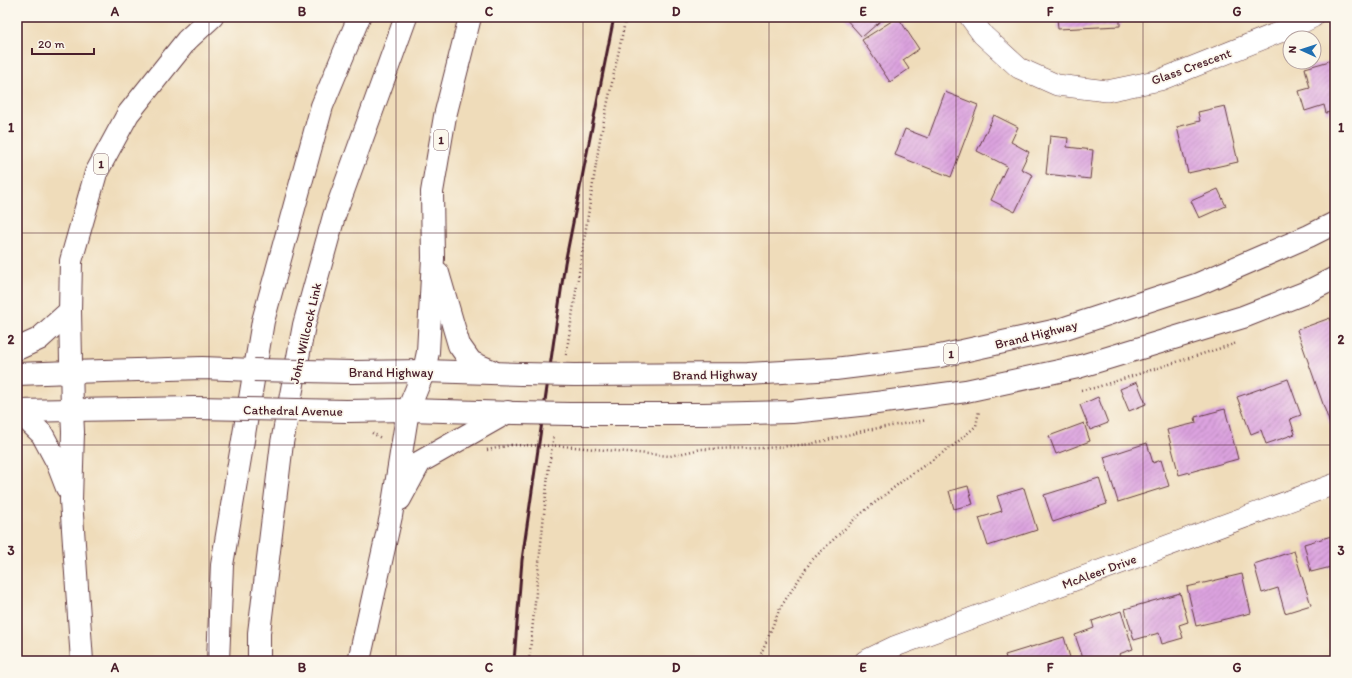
<svg xmlns="http://www.w3.org/2000/svg" width="1352" height="678" viewBox="0 0 1352 678" font-family="Itim,sans-serif">
  <style>
    .building { fill: url(#building-hatch) }
    .lines { fill: none; stroke-linecap: round; stroke-linejoin: round }
    .minor-casing { stroke: #633b40; stroke-width: 22 }
    .major-casing { stroke: #633b40; stroke-width: 24 }
    .highway-casing { stroke: #633b40; stroke-width: 24 }
    .path { stroke: #633b40; stroke-width: 2.5; stroke-dasharray: 1 3; stroke-linecap: butt }
    .minor { stroke: #fff; stroke-width: 21 }
    .major { stroke: #fff; stroke-width: 22 }
    .highway { stroke: #fff; stroke-width: 22 }
    .rail { stroke: #4a1f2b; stroke-width: 3 }
    .highway-bridge-casing { stroke: #633b40; stroke-width: 24; stroke-linecap: butt }
    .path-bridge { stroke: #633b40; stroke-width: 2.5; stroke-dasharray: 1 3; stroke-linecap: butt }
    .highway-bridge { stroke: #fff; stroke-width: 22 }
    .grid { fill: none; stroke: #4a1f2b; stroke-width: 1; stroke-opacity: 0.55 }
    .labels { text-anchor: middle; stroke-width: 3.5; stroke-linejoin: round; paint-order: stroke }
    .shield { fill: #fbf7ec; stroke: #7f6065; stroke-width: 1 }
    .shield-label { font-size: 12px; font-weight: bold; fill: #4a1f2b }
    .street-label { font-size: 13px; fill: #4a1f2b; stroke: #fbf7ec }
    .neatline { fill: none; stroke: #4a1f2b; stroke-width: 1.5 }
    .grid-label { font-size: 13px; text-anchor: middle; font-weight: bold; fill: #4a1f2b }
  </style>
  <defs>
    <pattern id="building-hatch" width="6" height="6" patternUnits="userSpaceOnUse"><rect width="6" height="6" fill="#dca3df"/><path d="M-1 1l2-2M0 6l6-6M5 7l2-2" fill="none" stroke="#b484b5"/></pattern>
  </defs>
  <rect width="100%" height="100%" fill="#fbf7ec"/>
  <filter id="ink" filterUnits="userSpaceOnUse"><feTurbulence type="fractalNoise" baseFrequency=".025" numOctaves="2"/><feDisplacementMap in="SourceGraphic" scale="8" xChannelSelector="R" yChannelSelector="G"/><feConvolveMatrix kernelMatrix="1 2 1 2 8 2 1 2 1" color-interpolation-filters="sRGB"/></filter>
  <filter id="wash" filterUnits="userSpaceOnUse"><feTurbulence type="fractalNoise" baseFrequency=".012" numOctaves="4" result="noise"/><feDisplacementMap in="SourceGraphic" scale="16" xChannelSelector="R" yChannelSelector="G"/><feGaussianBlur stdDeviation="0.9" result="paint"/><feColorMatrix in="noise" values="0 0 0 0 0 0 0 0 0 0 0 0 0 0 0 0 0 1.4 0 .05"/><feComposite in="paint" operator="in"/></filter>
  <g filter="url(#wash)">
    <rect width="100%" height="100%" fill="#efdcba"/>
    <g id="blocks">
      <g class="building">
        <polygon points="844,17 885,17 862,37"/>
        <polygon points="898,17 919,49 903,60 909,69 890,82 862,40"/>
        <polygon points="1057,17 1120,17 1120,26 1058,29"/>
        <polygon points="1333,60 1335,66 1335,111 1326,113 1324,105 1305,111 1299,91 1310,88 1305,68"/>
        <polygon points="945,92 978,105 951,177 895,155 905,129 928,138"/>
        <polygon points="1225,106 1238,162 1188,173 1177,127 1200,121 1198,112"/>
        <polygon points="994,115 1018,127 1011,142 1029,152 1021,169 1033,175 1015,212 991,200 1007,166 977,151"/>
        <polygon points="1050,136 1068,138 1067,147 1093,150 1090,179 1046,174"/>
        <polygon points="1218,189 1226,206 1199,218 1191,201"/>
        <polygon points="1330,318 1335,333 1335,423 1330,424 1297,330"/>
        <polygon points="1288,379 1301,415 1290,419 1295,434 1266,444 1261,430 1251,434 1237,397"/>
        <polygon points="1137,382 1146,404 1129,411 1120,389"/>
        <polygon points="1098,397 1108,423 1090,430 1080,405"/>
        <polygon points="1225,409 1238,459 1179,475 1167,430 1196,423 1195,417"/>
        <polygon points="1084,423 1090,441 1056,454 1049,436"/>
        <polygon points="1147,443 1153,463 1161,460 1169,486 1118,502 1104,457"/>
        <polygon points="1099,478 1107,504 1053,522 1044,495"/>
        <polygon points="968,486 973,504 954,509 949,491"/>
        <polygon points="1024,488 1037,530 988,546 979,518 1002,511 997,496"/>
        <polygon points="1335,535 1335,566 1311,572 1304,544"/>
        <polygon points="1294,551 1311,605 1285,613 1278,588 1262,593 1254,564"/>
        <polygon points="1242,574 1251,613 1196,626 1187,587"/>
        <polygon points="1180,593 1188,622 1179,625 1183,638 1162,644 1159,633 1134,640 1125,609"/>
        <polygon points="1121,611 1133,649 1119,654 1121,661 1084,661 1075,635 1094,628 1092,621"/>
        <polygon points="1064,637 1071,661 1007,661 1005,655"/>
      </g>
    </g>
  </g>
  <g filter="url(#ink)">
    <use href="#blocks" fill-opacity="0" stroke="#633b40" stroke-width="1"/>
    <g class="lines">
      <g class="minor-casing">
        <g id="minor">
          <polyline points="970,17 983,35 1019,68 1057,85 1107,91 1160,80 1295,26 1313,17"/>
          <polyline points="865,661 896,646 1335,484"/>
        </g>
      </g>
      <g class="major-casing">
        <g id="major">
          <polyline points="17,374 72,372"/>
          <polyline points="17,411 72,410 73,432 71,500 82,661"/>
          <polyline points="18,411 42,434 57,462 67,488"/>
          <polyline points="400,499 420,462 508,412"/>
          <polyline points="218,661 222,565 263,321 322,106 359,17"/>
          <polyline points="259,661 259,633 282,443 304,325 334,216 406,17"/>
          <polyline points="359,661 391,516 408,410"/>
        </g>
      </g>
      <g class="highway-casing">
        <g id="highway">
          <polyline points="438,273 459,345 471,362 492,371"/>
          <polyline points="17,349 39,339 70,311"/>
          <polyline points="72,372 202,368 254,370"/>
          <polyline points="352,372 424,371 522,374"/>
          <polyline points="574,375 748,374 835,369 940,356 1062,329 1196,285 1309,236 1335,223"/>
          <polyline points="196,408 72,410 70,311 71,261 96,173 128,114 187,40 212,17"/>
          <polyline points="408,410 424,371 428,352 433,258 432,192 445,116 470,17"/>
          <polyline points="346,411 408,410 516,413"/>
          <polyline points="569,414 704,414 792,412 869,404 966,391 1078,367 1243,317 1307,292 1335,278"/>
        </g>
      </g>
      <g class="path">
        <polyline points="566,355 600,139 626,17"/>
        <polyline points="1081,390 1094,388 1237,343"/>
        <polyline points="372,433 381,438"/>
        <polyline points="563,446 670,456 701,449 766,448 811,444 867,430 927,420"/>
        <polyline points="487,450 511,445"/>
        <polyline points="529,661 549,465 554,435"/>
        <polyline points="758,661 780,608 811,561 857,517 906,478 954,445 976,426 979,411"/>
      </g>
      <use href="#minor" class="minor"/>
      <use href="#major" class="major"/>
      <use href="#highway" class="highway"/>
      <polyline class="rail" points="514,661 522,560 565,263 614,17"/>
      <g class="highway-bridge-casing">
        <g id="highway-bridge">
          <polyline points="254,370 352,372"/>
          <polyline points="522,374 574,375"/>
          <polyline points="196,408 346,411"/>
          <polyline points="516,413 569,414"/>
        </g>
      </g>
      <polyline class="path-bridge" points="511,445 563,446"/>
      <use href="#highway-bridge" class="highway-bridge"/>
    </g>
  </g>
  <path class="grid" d="M 209,17 L 209,661M 396,17 L 396,661M 583,17 L 583,661M 769,17 L 769,661M 956,17 L 956,661M 1143,17 L 1143,661M 17,233 L 1335,233M 17,445 L 1335,445"/>
  <g class="labels">
    <g class="shield">
      <rect x="434" y="130" width="14" height="20" rx="3"/>
      <rect x="94" y="154" width="14" height="20" rx="3"/>
      <rect x="944" y="344" width="14" height="20" rx="3"/>
    </g>
    <g class="shield-label">
      <text x="441" y="144">1</text>
      <text x="101" y="168">1</text>
      <text x="951" y="358">1</text>
    </g>
    <g class="street-label">
      <text transform="translate(1191 66) rotate(-20)" y="5">Glass Crescent</text>
      <text transform="translate(305 333) rotate(-77)" y="5">John Willcock Link</text>
      <text transform="translate(1036 334) rotate(-14)" y="5">Brand Highway</text>
      <text x="391" y="377">Brand Highway</text>
      <text transform="translate(715 374) rotate(-1)" y="5">Brand Highway</text>
      <text transform="translate(293 410) rotate(1)" y="5">Cathedral Avenue</text>
      <text transform="translate(1099 571) rotate(-20)" y="5">McAleer Drive</text>
    </g>
  </g>
  <rect width="1352" height="678" fill="none" stroke="#fbf7ec" stroke-width="44"/>
  <g transform="translate(1302 50) rotate(273)"><circle r="19" fill="#fbf7ec" stroke="#b4a19f"/>
  <path d="M0-3L7 15L0 10L-7 15Z" fill="#1f6fb2"/>
  <text y="-6" font-size="11" font-weight="bold" text-anchor="middle" fill="#4a1f2b">N</text>
  </g>
  <path d="M32 48v6h62v-6" fill="none" stroke="#4a1f2b" stroke-width="2"/>
  <text x="38" y="48" font-size="12" fill="#4a1f2b" stroke="#fbf7ec" stroke-width="3" paint-order="stroke">20 m</text>
  <rect x="22" y="22" width="1308" height="634" class="neatline"/>
  <g class="grid-label">
    <text x="115" y="16">A</text>
    <text x="302" y="16">B</text>
    <text x="489" y="16">C</text>
    <text x="676" y="16">D</text>
    <text x="863" y="16">E</text>
    <text x="1050" y="16">F</text>
    <text x="1237" y="16">G</text>
    <text x="11" y="132">1</text>
    <text x="1341" y="132">1</text>
    <text x="11" y="344">2</text>
    <text x="1341" y="344">2</text>
    <text x="11" y="555">3</text>
    <text x="1341" y="555">3</text>
    <text x="115" y="672">A</text>
    <text x="302" y="672">B</text>
    <text x="489" y="672">C</text>
    <text x="676" y="672">D</text>
    <text x="863" y="672">E</text>
    <text x="1050" y="672">F</text>
    <text x="1237" y="672">G</text>
  </g>
</svg>
